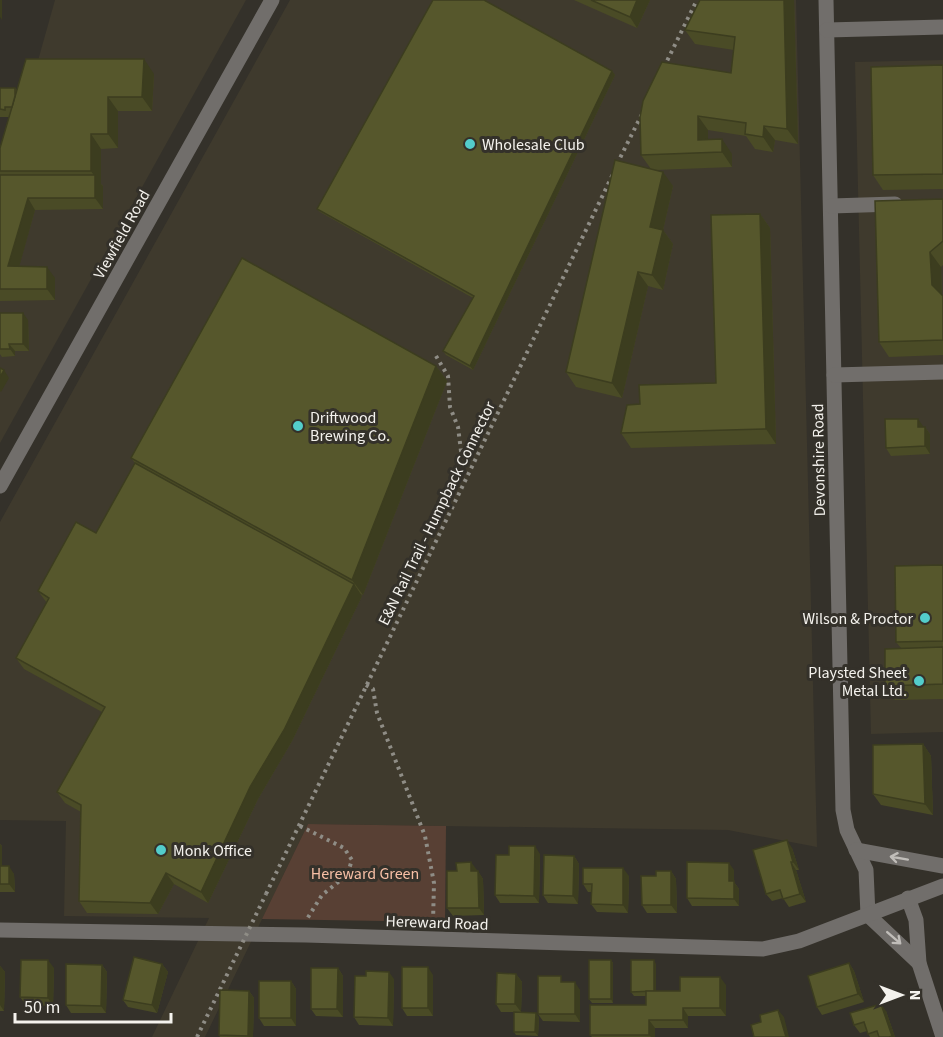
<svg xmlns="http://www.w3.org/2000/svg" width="943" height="1037" viewBox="0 0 943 1037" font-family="'Source Sans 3',sans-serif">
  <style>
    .built { fill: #3f3a2d }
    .green { fill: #584034 }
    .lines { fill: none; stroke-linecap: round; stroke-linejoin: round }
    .path { stroke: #8f8d86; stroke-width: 4; stroke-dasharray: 3 4.5; stroke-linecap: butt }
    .minor { stroke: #716e6b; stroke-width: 15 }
    .path-bridge { stroke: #8f8d86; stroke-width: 4; stroke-dasharray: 3 4.5; stroke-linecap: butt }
    .wall { fill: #4a4b26 }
    .shaded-wall { fill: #3c3d1f }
    .building { fill: #56572c; stroke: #3c3d1f; stroke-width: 1.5 }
    .oneway { stroke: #c0bdb9 }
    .poi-dot { fill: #53cdcb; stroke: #34312a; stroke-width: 2 }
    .labels { text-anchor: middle; stroke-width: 6; stroke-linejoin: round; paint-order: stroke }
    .poi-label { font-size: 16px; fill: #f4f2ed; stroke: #34312a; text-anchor: start }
    .street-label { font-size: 16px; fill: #f4f2ed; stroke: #34312a }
    .park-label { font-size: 16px; fill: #f7bfa5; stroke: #34312a }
  </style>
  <rect width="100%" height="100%" fill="#34312a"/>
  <g class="built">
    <polygon points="55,0 246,0 0,443 0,196"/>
    <polygon points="290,0 796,0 817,847 728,830 308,824 205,1037 152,1037 209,918 64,916 66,821 0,820 0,522"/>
    <polygon points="943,60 943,732 871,734 855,62"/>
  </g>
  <polygon class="green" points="308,824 446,826 445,922 262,919"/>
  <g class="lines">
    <g class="path">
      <polyline points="664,67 697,0"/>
      <polyline points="617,164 642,114"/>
      <polyline points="436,356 448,376 450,407 458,427 461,451 470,468"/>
      <polyline points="366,685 373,689 377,713 425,836 434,883 433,922"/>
      <polyline points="300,826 344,848 352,860 347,875 322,895 307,919"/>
      <polyline points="266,894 613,174"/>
      <polyline points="197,1037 223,983"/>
    </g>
    <g class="minor">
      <polyline points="826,0 843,810 847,830 866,870 868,915"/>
      <polyline points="827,30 943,27"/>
      <polyline points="831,206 895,204"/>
      <polyline points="834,375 943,372"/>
      <polyline points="0,486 272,0"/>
      <polyline points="856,850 943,866"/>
      <polyline points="908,898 916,920 919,963 943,1037"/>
      <polyline points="868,915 919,963"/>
      <polyline points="0,930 306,935 763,949 799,941 943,886"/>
    </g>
    <polyline class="path-bridge" points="223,983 266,894"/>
  </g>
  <g class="wall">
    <polygon points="574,0 650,0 637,28"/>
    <polygon points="700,0 794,0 798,144 775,140 773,152 755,149 746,136 708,130 708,140 732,154 732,167 655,170 673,186 663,230 673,244 663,290 648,286 622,398 576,387 566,372 651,169 641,155 731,73 734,50 695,44 685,30"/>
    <polygon points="943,65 943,189 883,190 873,175"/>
    <polygon points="612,71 615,75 473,370 446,355 443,351 473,298 320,212 317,209"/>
    <polygon points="154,74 152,111 118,111 118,148 101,149 101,184 103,186 103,209 35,210 19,266 55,278 55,300 0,301 0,171 9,117 0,117 0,88 15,88 17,90"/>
    <polygon points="943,199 943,265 941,267 942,295 943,296 943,355 889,357 879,342"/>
    <polygon points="760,214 770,228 776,444 631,448 621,433 640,404 716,383"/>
    <polygon points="0,313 28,320 29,351 15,351 15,356 2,357 0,354"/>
    <polygon points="436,366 447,381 363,595 361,594 362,596 292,741 258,799 208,903 174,884 158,914 87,913 79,901 81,812 65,803 57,792 102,712 24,669 16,658 47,603 38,591 96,533 135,463 131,458"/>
    <polygon points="923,427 925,427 930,434 930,454 891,456 886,448"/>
    <polygon points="943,565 943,699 895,700 885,686 901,648 896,642"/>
    <polygon points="923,744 931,756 933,815 881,805 873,794"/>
    <polygon points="0,844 2,846 2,866 14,874 15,892 0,892"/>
    <polygon points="792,848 799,870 796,870 806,902 789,907 783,898 772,901 766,894"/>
    <polygon points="540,854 539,903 500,903 495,895 509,855"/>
    <polygon points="574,856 579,864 578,904 548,903 543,895"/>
    <polygon points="477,870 483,879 484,915 453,916 447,908"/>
    <polygon points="734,870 734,882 739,889 739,906 692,906 687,898"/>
    <polygon points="671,871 676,879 677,913 647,913 642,905 656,876"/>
    <polygon points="629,876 628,913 597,912 591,904 592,892 588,892 583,884"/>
    <polygon points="611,960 613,963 613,1003 592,1003 589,999"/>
    <polygon points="849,963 854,971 864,1002 822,1015 817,1007"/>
    <polygon points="162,964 168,972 157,1013 128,1007 123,1000"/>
    <polygon points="656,964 656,991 680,991 726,985 726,1016 688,1016 688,1028 655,1028 655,1037 592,1037 590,1035 646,1005 646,996 634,996 631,992"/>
    <polygon points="102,965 107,972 106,1013 71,1013 66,1005"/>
    <polygon points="0,966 5,972 4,1011 0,1011"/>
    <polygon points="54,968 53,1006 26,1005 20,997"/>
    <polygon points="338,968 343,976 343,1017 316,1016 311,1009"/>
    <polygon points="516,974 522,982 521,1012 501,1012 496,1004"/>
    <polygon points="433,975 433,1016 407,1016 402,1008"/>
    <polygon points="394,979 393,1026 359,1025 354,1017"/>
    <polygon points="291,981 296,989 296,1026 264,1026 259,1018"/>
    <polygon points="565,982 580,990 580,1022 543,1021 538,1014"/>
    <polygon points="249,991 254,998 253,1037 220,1037 219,1035"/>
    <polygon points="886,1011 895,1037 870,1037 867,1031 860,1033 854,1025"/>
    <polygon points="539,1017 538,1036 516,1035 514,1032"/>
  </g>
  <g class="shaded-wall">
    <polygon points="0,0 2,0 2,20 0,17"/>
    <polygon points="637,0 650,0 637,28 630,17"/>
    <polygon points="784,0 794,0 798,144 787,129"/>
    <polygon points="144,59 154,74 152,111 142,97"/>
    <polygon points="612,71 615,75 473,370 470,366"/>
    <polygon points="108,97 118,111 118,148 108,134"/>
    <polygon points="698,116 708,130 708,153 698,140"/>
    <polygon points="764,126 775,140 773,152 763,137"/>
    <polygon points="91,134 101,149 101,184 103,186 103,209 95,198 95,177 91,171"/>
    <polygon points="722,139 732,154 732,167 722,152"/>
    <polygon points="663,172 673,186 663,230 673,244 663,290 652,275 650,227"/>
    <polygon points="28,198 35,210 16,278 8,266"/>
    <polygon points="760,214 770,228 776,444 766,429"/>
    <polygon points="930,252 941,267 942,300 932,285"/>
    <polygon points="47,267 55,278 55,300 47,289"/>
    <polygon points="638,272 648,286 622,398 612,383"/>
    <polygon points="23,313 28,320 29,351 23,344"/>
    <polygon points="9,344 15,351 15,356 10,349"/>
    <polygon points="436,366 447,381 363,595 352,580"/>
    <polygon points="4,370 9,378 1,392 0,391 0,377"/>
    <polygon points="918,419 923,426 923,435 918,427"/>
    <polygon points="925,427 930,434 930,454 925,446"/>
    <polygon points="354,584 362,596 292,741 258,799 208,903 201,892 250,787"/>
    <polygon points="923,744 931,756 933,815 925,804"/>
    <polygon points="787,840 792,848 799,870 793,862"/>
    <polygon points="0,844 2,846 2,874 0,870"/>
    <polygon points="535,846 540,854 539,903 534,896"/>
    <polygon points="574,856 579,864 578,904 573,896"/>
    <polygon points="471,862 477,870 477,879 471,871"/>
    <polygon points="791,862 796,870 806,902 800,894"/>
    <polygon points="729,863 734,870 734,882 739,889 739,906 734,899 729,881"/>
    <polygon points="9,866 14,874 15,892 9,884"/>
    <polygon points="623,868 629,876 628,913 623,905"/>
    <polygon points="478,871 483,879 484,915 479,908"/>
    <polygon points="671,871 676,879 677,913 671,905"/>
    <polygon points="166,873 174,884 158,914 150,903"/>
    <polygon points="48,960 54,968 53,1006 48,998"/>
    <polygon points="611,960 613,963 613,1003 611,999"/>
    <polygon points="654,960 656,964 656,996 654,992"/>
    <polygon points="849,963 854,971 864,1002 858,994"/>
    <polygon points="162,964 168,972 157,1013 152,1005"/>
    <polygon points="102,965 107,972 106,1013 101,1006"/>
    <polygon points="0,966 5,972 4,1011 0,1005"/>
    <polygon points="428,967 433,975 433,1016 428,1008"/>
    <polygon points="338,968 343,976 343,1017 337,1009"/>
    <polygon points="389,972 394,979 393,1026 388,1018"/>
    <polygon points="516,974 522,982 521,1012 515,1004"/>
    <polygon points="720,977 726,985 726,1016 720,1008"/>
    <polygon points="291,981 296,989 296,1026 291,1018"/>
    <polygon points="575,982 580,990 580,1022 575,1014"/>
    <polygon points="249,991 254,998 253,1037 249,1037 248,1036"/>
    <polygon points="881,1004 886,1011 895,1037 892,1037"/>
    <polygon points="683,1008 688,1016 688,1028 683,1020"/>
    <polygon points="778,1010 784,1017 789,1037 786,1037"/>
    <polygon points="536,1013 539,1017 538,1036 535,1032"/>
    <polygon points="649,1020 655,1028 655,1037 651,1037 649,1035"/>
  </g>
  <g class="building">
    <polygon points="433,0 484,0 612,71 470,366 443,351 474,296 317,209"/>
    <polygon points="591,0 637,0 630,17"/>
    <polygon points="700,0 784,0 787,129 764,126 763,137 745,134 746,123 698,116 698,140 722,139 722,152 641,155 640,117 643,101 662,62 731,73 735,37 685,30"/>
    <polygon points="26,59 144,59 142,97 108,97 108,134 91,134 91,171 0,171 0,148"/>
    <polygon points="943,65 943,174 873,175 871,67"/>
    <polygon points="0,88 15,88 15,96 12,107 5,107 5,110 0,109"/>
    <polygon points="615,160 663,172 650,227 663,230 652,275 638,272 612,383 566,372"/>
    <polygon points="0,175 95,175 95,198 28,198 8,266 47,267 47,289 0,289"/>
    <polygon points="943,199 943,241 930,252 932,285 943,296 943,340 879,342 875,201"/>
    <polygon points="760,214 766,429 621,433 627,405 640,404 639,385 716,383 711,215"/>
    <polygon points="242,258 436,366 352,580 131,458"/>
    <polygon points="0,313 23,313 23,344 9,344 10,349 0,349"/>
    <polygon points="0,368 4,370 0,377"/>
    <polygon points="885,419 918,419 918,427 925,427 925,446 886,448"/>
    <polygon points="135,463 354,584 284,730 250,787 201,892 166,873 150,903 79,901 81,805 57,792 105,707 16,658 49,598 38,591 76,522 96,533"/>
    <polygon points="943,565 943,641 896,642 895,566"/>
    <polygon points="943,647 943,684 885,686 885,649"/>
    <polygon points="923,744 925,804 873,794 873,745"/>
    <polygon points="787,840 793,862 791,862 800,894 783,899 780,890 766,894 753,850"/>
    <polygon points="509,846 535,846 534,896 495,895 496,855 509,855"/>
    <polygon points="544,855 574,856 573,896 543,895"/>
    <polygon points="471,862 471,871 478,871 479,908 447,908 447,871 457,871 456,863"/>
    <polygon points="687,862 729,863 729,881 734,881 734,899 687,898"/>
    <rect x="0" y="866" width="9" height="18"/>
    <polygon points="583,868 623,868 623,905 591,904 592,884 583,884"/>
    <polygon points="656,871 671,871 671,905 642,905 641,876 656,876"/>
    <polygon points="134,957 162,964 152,1005 123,1000"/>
    <polygon points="21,960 48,960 48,998 20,997"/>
    <rect x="589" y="960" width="22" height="39"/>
    <polygon points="631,960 654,960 654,991 631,992"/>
    <polygon points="849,963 858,994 817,1007 808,976"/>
    <polygon points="66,964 102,965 101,1006 66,1005"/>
    <rect x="402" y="967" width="26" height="41"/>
    <polygon points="311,968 338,968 337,1009 311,1009"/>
    <polygon points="366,971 389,972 388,1018 354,1017 355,976 366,976"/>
    <polygon points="497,973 516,974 515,1004 496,1004"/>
    <polygon points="538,976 561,976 561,982 575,982 575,1014 538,1014"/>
    <polygon points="680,977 720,977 720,1008 683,1008 683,1020 649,1020 649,1035 590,1035 590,1005 646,1005 646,991 680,991"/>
    <rect x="259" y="981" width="32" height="37"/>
    <polygon points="220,990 249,991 248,1036 219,1035"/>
    <polygon points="881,1004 892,1036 889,1037 879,1037 877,1031 868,1034 864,1022 854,1025 850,1013"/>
    <polygon points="778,1010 786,1037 754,1037 751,1025 761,1022 760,1015"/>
    <polygon points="514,1012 536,1013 535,1032 514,1032"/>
  </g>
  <defs><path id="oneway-shaft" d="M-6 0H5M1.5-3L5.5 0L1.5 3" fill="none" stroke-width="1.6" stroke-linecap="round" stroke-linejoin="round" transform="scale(1.5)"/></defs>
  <g class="oneway">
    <use href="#oneway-shaft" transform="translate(899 858) rotate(-170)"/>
    <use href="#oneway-shaft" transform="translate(894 938) rotate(41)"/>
  </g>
  <g class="poi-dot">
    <circle cx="470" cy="144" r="6"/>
    <circle cx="298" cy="426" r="6"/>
    <circle cx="925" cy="618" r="6"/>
    <circle cx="919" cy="681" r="6"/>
    <circle cx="161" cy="850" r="6"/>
  </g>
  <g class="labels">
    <g class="poi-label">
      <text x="482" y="150">Wholesale Club</text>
      <text x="310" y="423">Driftwood<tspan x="310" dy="18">Brewing Co.</tspan></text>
      <text x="913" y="624" text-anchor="end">Wilson &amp; Proctor</text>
      <text x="907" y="678" text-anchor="end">Playsted Sheet<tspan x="907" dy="18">Metal Ltd.</tspan></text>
      <text x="173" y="856">Monk Office</text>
    </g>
    <g class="street-label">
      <text transform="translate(121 234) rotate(-61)" y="6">Viewfield Road</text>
      <text transform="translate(818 460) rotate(-91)" y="6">Devonshire Road</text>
      <text transform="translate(436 513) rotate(-64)" y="6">E&amp;N Rail Trail - Humpback Connector</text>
      <text transform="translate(437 922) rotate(2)" y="6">Hereward Road</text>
    </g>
    <g class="park-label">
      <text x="365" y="879">Hereward Green</text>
    </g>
  </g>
  <g transform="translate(901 995) rotate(90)" stroke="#34312a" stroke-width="4.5" paint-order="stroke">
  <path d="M0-4.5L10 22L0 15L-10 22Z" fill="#f4f2ed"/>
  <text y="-9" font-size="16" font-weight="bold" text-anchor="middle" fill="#f4f2ed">N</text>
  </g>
  <path d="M15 1013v9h156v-9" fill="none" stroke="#f4f2ed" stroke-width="3"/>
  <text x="24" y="1013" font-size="18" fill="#f4f2ed" stroke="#34312a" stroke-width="4.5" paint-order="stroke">50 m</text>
</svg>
